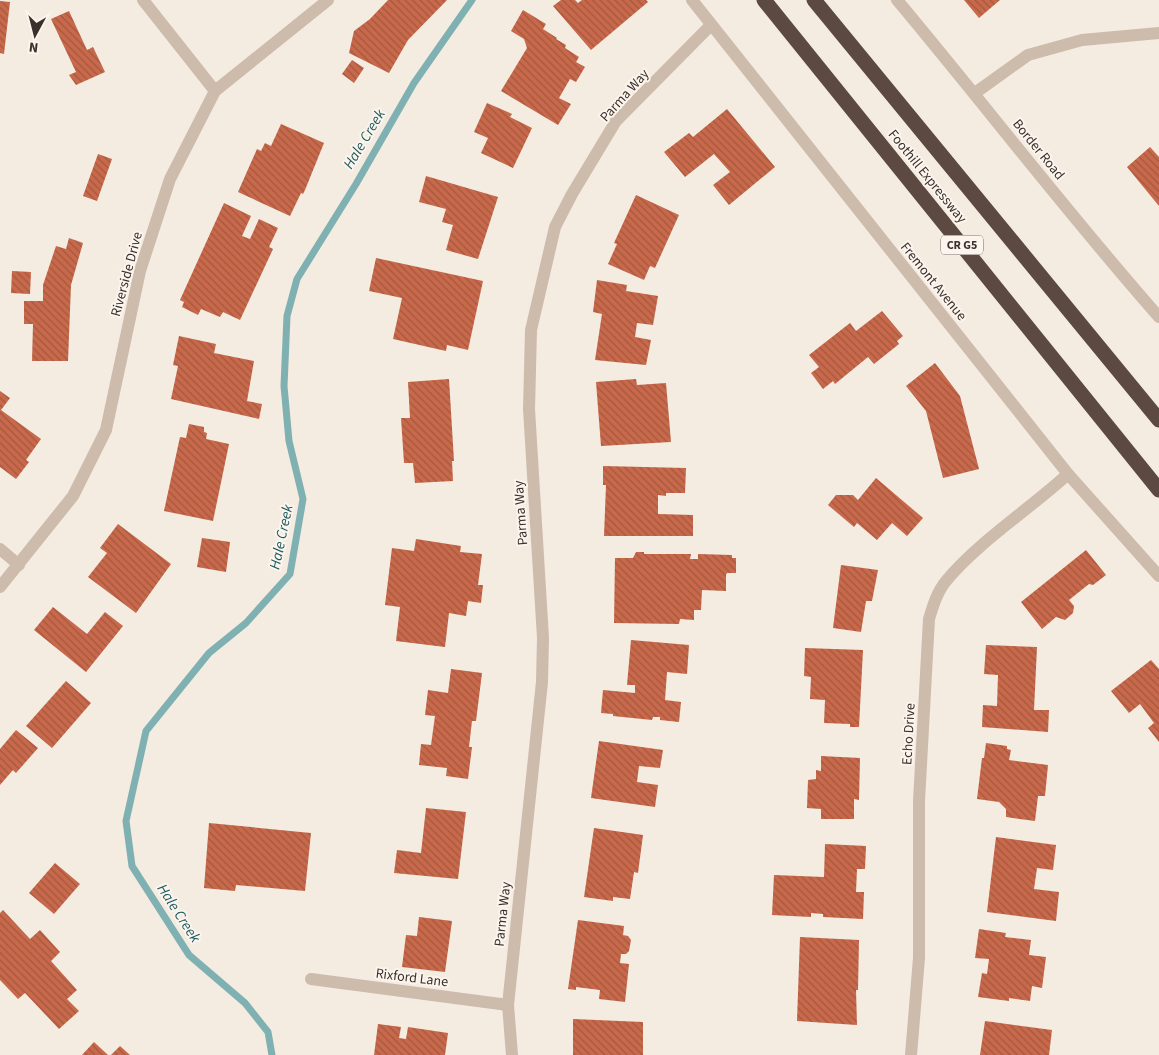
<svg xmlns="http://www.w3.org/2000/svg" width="1159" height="1055" viewBox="0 0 1159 1055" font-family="'Source Sans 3',sans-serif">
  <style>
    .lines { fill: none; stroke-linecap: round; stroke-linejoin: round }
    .stream { stroke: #7fb0b2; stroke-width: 7 }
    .building { fill: url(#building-back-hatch) }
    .minor { stroke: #cdbbac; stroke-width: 12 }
    .highway { stroke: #5c4a42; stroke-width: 15 }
    .labels { text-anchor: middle; stroke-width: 4; stroke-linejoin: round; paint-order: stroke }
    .shield { fill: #fbf5ee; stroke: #756b66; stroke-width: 1 }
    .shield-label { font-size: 12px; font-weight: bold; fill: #3b302b }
    .street-label { font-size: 14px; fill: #3b302b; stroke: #fbf5ee }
    .water-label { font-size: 15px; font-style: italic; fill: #1f5a5e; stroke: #fbf5ee }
  </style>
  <defs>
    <pattern id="building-back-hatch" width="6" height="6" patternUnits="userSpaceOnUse" patternTransform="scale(1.25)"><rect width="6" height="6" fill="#c8694b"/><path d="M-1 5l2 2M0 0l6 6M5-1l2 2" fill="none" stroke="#a4573f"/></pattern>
  </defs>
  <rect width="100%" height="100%" fill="#f4ebe1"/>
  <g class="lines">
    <polyline class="stream" points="272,1055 268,1032 245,1003 189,955 132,866 126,821 146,731 209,653 246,623 290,574 303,499 289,441 284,386 287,316 297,279 356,184 414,83 472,0"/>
  </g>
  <g class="building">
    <polygon points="388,0 447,0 408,40 389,73 349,53 354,31 370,19"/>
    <polygon points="561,0 575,0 578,3 582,0 646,0 648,2 591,50 553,6"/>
    <polygon points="964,0 1000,0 979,18"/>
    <polygon points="0,1 10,2 4,54 0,53"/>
    <polygon points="523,10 546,24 543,29 557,38 556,39 566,45 565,48 579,57 576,62 585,67 576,82 570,79 559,98 571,104 558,125 501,91 527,48 524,39 511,31"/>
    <polygon points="69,11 87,50 93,47 105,72 76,85 69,75 76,72 51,19"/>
    <polygon points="352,60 364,68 354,83 342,74"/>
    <polygon points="487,103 512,114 510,117 532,128 513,168 481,153 488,138 474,132"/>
    <polygon points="727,109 775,167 729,205 713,185 730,172 714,154 685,177 664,152 689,133 693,137"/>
    <polygon points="281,124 324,143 305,190 303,194 301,193 290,216 238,192 257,149 261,151 265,143 271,146"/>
    <polygon points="1150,147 1159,157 1159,206 1127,167"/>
    <polygon points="98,154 112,159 97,201 83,196"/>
    <polygon points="426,176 498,197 478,259 446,250 453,225 442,222 446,209 419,202"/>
    <polygon points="636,195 679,215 655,268 650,266 644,280 608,264 617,244 614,243"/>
    <polygon points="224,203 251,216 242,236 250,239 259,219 278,228 269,247 273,249 240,320 223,312 220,317 201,309 198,315 182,307 184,302 180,300"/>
    <polygon points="69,238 83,243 71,285 68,361 32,361 33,324 24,324 24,301 43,301 43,285 56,246 66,249"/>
    <polygon points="376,258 483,281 468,350 447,345 446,351 393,339 402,298 369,291"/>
    <polygon points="12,271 31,272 30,294 11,293"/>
    <polygon points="597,280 627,285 626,291 658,296 653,325 637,323 635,337 651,340 646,365 595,360 602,314 593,312"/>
    <polygon points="882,311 903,336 897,341 899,344 874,364 868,357 835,384 833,381 823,389 811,373 819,367 809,355 850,323 856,331"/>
    <polygon points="179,336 216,344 214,353 254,361 247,401 262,404 259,419 171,399 178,366 173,365"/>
    <polygon points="935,363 960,396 979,469 943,478 926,411 906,386"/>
    <polygon points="449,379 454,461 452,461 453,481 415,483 413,463 404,463 401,418 410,418 408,382"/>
    <polygon points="636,379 637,385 666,383 671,442 601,446 596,382"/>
    <polygon points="0,391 10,398 1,410 41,439 26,460 29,462 16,479 0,467"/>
    <polygon points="189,424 204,427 204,432 207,433 206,439 229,444 213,521 164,511 180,437 186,438"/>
    <polygon points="603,466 686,468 685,493 666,493 666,496 658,495 658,514 693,515 693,536 604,536 606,485 603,485"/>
    <polygon points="876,478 923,518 907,536 892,523 877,540 857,523 854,527 828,505 836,495 853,495 858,500"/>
    <polygon points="118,524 171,564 136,613 88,577 107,553 100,548"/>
    <polygon points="202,538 230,542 226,572 197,567"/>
    <polygon points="416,539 461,546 460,552 482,554 478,585 483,585 481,603 468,601 466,616 449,613 445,647 396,641 400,607 385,605 392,548 414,551"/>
    <polygon points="1086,550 1106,575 1093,585 1089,584 1069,600 1074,606 1073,613 1065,620 1056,617 1042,629 1021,602"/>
    <polygon points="636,552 644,552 644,554 691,554 690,559 698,559 698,554 732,555 732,558 736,558 736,573 727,573 726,575 726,591 702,590 701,610 694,610 694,620 680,619 679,624 614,623 615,558 633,558"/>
    <polygon points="841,565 878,570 872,601 866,601 861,632 833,628"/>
    <polygon points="53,607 87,634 105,612 123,626 86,672 34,630"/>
    <polygon points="631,640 689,645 687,674 667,672 665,700 681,702 679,722 660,720 660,717 653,717 652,720 613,716 613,714 601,713 603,690 635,693 635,685 627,685"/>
    <polygon points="986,645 1037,647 1034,710 1049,710 1048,732 982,727 983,705 997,706 998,675 984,674"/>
    <polygon points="805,648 863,650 859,727 850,727 850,724 824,723 825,700 810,699 811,677 804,676"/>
    <polygon points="1151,660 1159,669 1159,742 1148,728 1154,723 1140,704 1129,713 1111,691"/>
    <polygon points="451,669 482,673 476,721 472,721 469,747 472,747 468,779 446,776 447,768 419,765 421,744 431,745 435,716 425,715 428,690 448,693"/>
    <polygon points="66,681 91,703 52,748 26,726"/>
    <polygon points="16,730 38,748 16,773 13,770 0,785 0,749"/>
    <polygon points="599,741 663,750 660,768 639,766 637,782 658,785 655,807 591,798"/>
    <polygon points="986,743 1007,746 1007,749 1011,750 1009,760 1048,765 1045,796 1038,796 1035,821 1006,817 1006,809 999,802 977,799 982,758 984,758"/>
    <polygon points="821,756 860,758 859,800 854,799 854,819 821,819 821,809 807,808 808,780 816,779 816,770 821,771"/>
    <polygon points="426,808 466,812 458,879 394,873 397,850 421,853"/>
    <polygon points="209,823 311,833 305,891 236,885 235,891 204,888"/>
    <polygon points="594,828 643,835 638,873 634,872 630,899 613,897 613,901 584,897"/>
    <polygon points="996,837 1056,845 1053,870 1037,868 1034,889 1059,892 1056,921 987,912"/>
    <polygon points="825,844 866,846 865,869 857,869 856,892 864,892 863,919 823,917 823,914 811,913 811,917 772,915 774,875 824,877"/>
    <polygon points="55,863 80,884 54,914 29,893"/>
    <polygon points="3,910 30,939 40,930 60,952 51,961 77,990 67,999 79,1011 59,1029 25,993 18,999 0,980 0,913"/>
    <polygon points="419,917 452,921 445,972 402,967 406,935 417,936"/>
    <polygon points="578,920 624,926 623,935 628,936 631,940 629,951 626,954 621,954 620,963 629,964 625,1002 599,999 600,990 576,987 576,990 568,989"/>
    <polygon points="979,929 1006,933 1005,937 1031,940 1029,955 1046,957 1042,988 1032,986 1030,1001 1009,998 1009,1001 978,997 982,973 987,974 989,959 975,958"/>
    <polygon points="800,937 859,940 858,990 856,990 857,1025 797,1021"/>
    <polygon points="573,1019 643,1022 643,1055 573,1055"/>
    <polygon points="985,1021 1052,1030 1049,1055 980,1055"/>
    <polygon points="378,1024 401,1027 399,1038 406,1039 408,1027 448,1033 445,1055 374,1055"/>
    <polygon points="94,1042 108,1055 82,1055"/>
    <polygon points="120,1046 130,1055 111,1055"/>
  </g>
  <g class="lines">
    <g class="minor">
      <polyline points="143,0 215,91"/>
      <polyline points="692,0 1068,474 1159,576"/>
      <path d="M 897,0 C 985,105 1068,214 1159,317"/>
      <polyline points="975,93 1028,55 1082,40 1159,33"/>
      <polyline points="0,549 19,565"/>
      <polyline points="0,587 73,496 106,430 140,271 170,179 215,91 328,0"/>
      <polyline points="311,979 508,1005"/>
      <polyline points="512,1055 508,1005 542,682 543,638 529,409 531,330 555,227 572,194 616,121 711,25"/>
      <path d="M 911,1055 L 919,958 L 919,801 L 929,619 C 933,606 937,592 946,581 C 977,543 1031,508 1068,474"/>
    </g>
    <g class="highway">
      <polyline points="764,0 1159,490"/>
      <polyline points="814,0 1159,420"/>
    </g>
  </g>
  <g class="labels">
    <rect class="shield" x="941" y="235.5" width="42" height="19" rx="4"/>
    <g class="shield-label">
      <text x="962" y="249">CR G5</text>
    </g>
    <g class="street-label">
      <text transform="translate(624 95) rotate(-48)" y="5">Parma Way</text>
      <text transform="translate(1039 149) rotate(51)" y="5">Border Road</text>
      <text transform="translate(928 176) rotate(51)" y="5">Foothill Expressway</text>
      <text transform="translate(126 274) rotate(-75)" y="5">Riverside Drive</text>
      <text transform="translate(934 281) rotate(51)" y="5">Fremont Avenue</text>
      <text transform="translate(520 513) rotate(-94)" y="5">Parma Way</text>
      <text transform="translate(908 734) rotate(-87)" y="5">Echo Drive</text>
      <text transform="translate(502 914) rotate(-84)" y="5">Parma Way</text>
      <text transform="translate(412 977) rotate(7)" y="5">Rixford Lane</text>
    </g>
    <g class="water-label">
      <text transform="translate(364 139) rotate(-59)" y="5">Hale Creek</text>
      <text transform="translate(281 537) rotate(-78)" y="5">Hale Creek</text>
      <text transform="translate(179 913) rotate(57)" y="5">Hale Creek</text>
    </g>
  </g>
  <g transform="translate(35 35) rotate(187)" stroke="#fbf5ee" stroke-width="4" paint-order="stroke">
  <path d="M0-4L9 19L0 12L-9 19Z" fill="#3b302b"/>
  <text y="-8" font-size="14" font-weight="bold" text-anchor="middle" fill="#3b302b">N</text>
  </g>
</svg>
